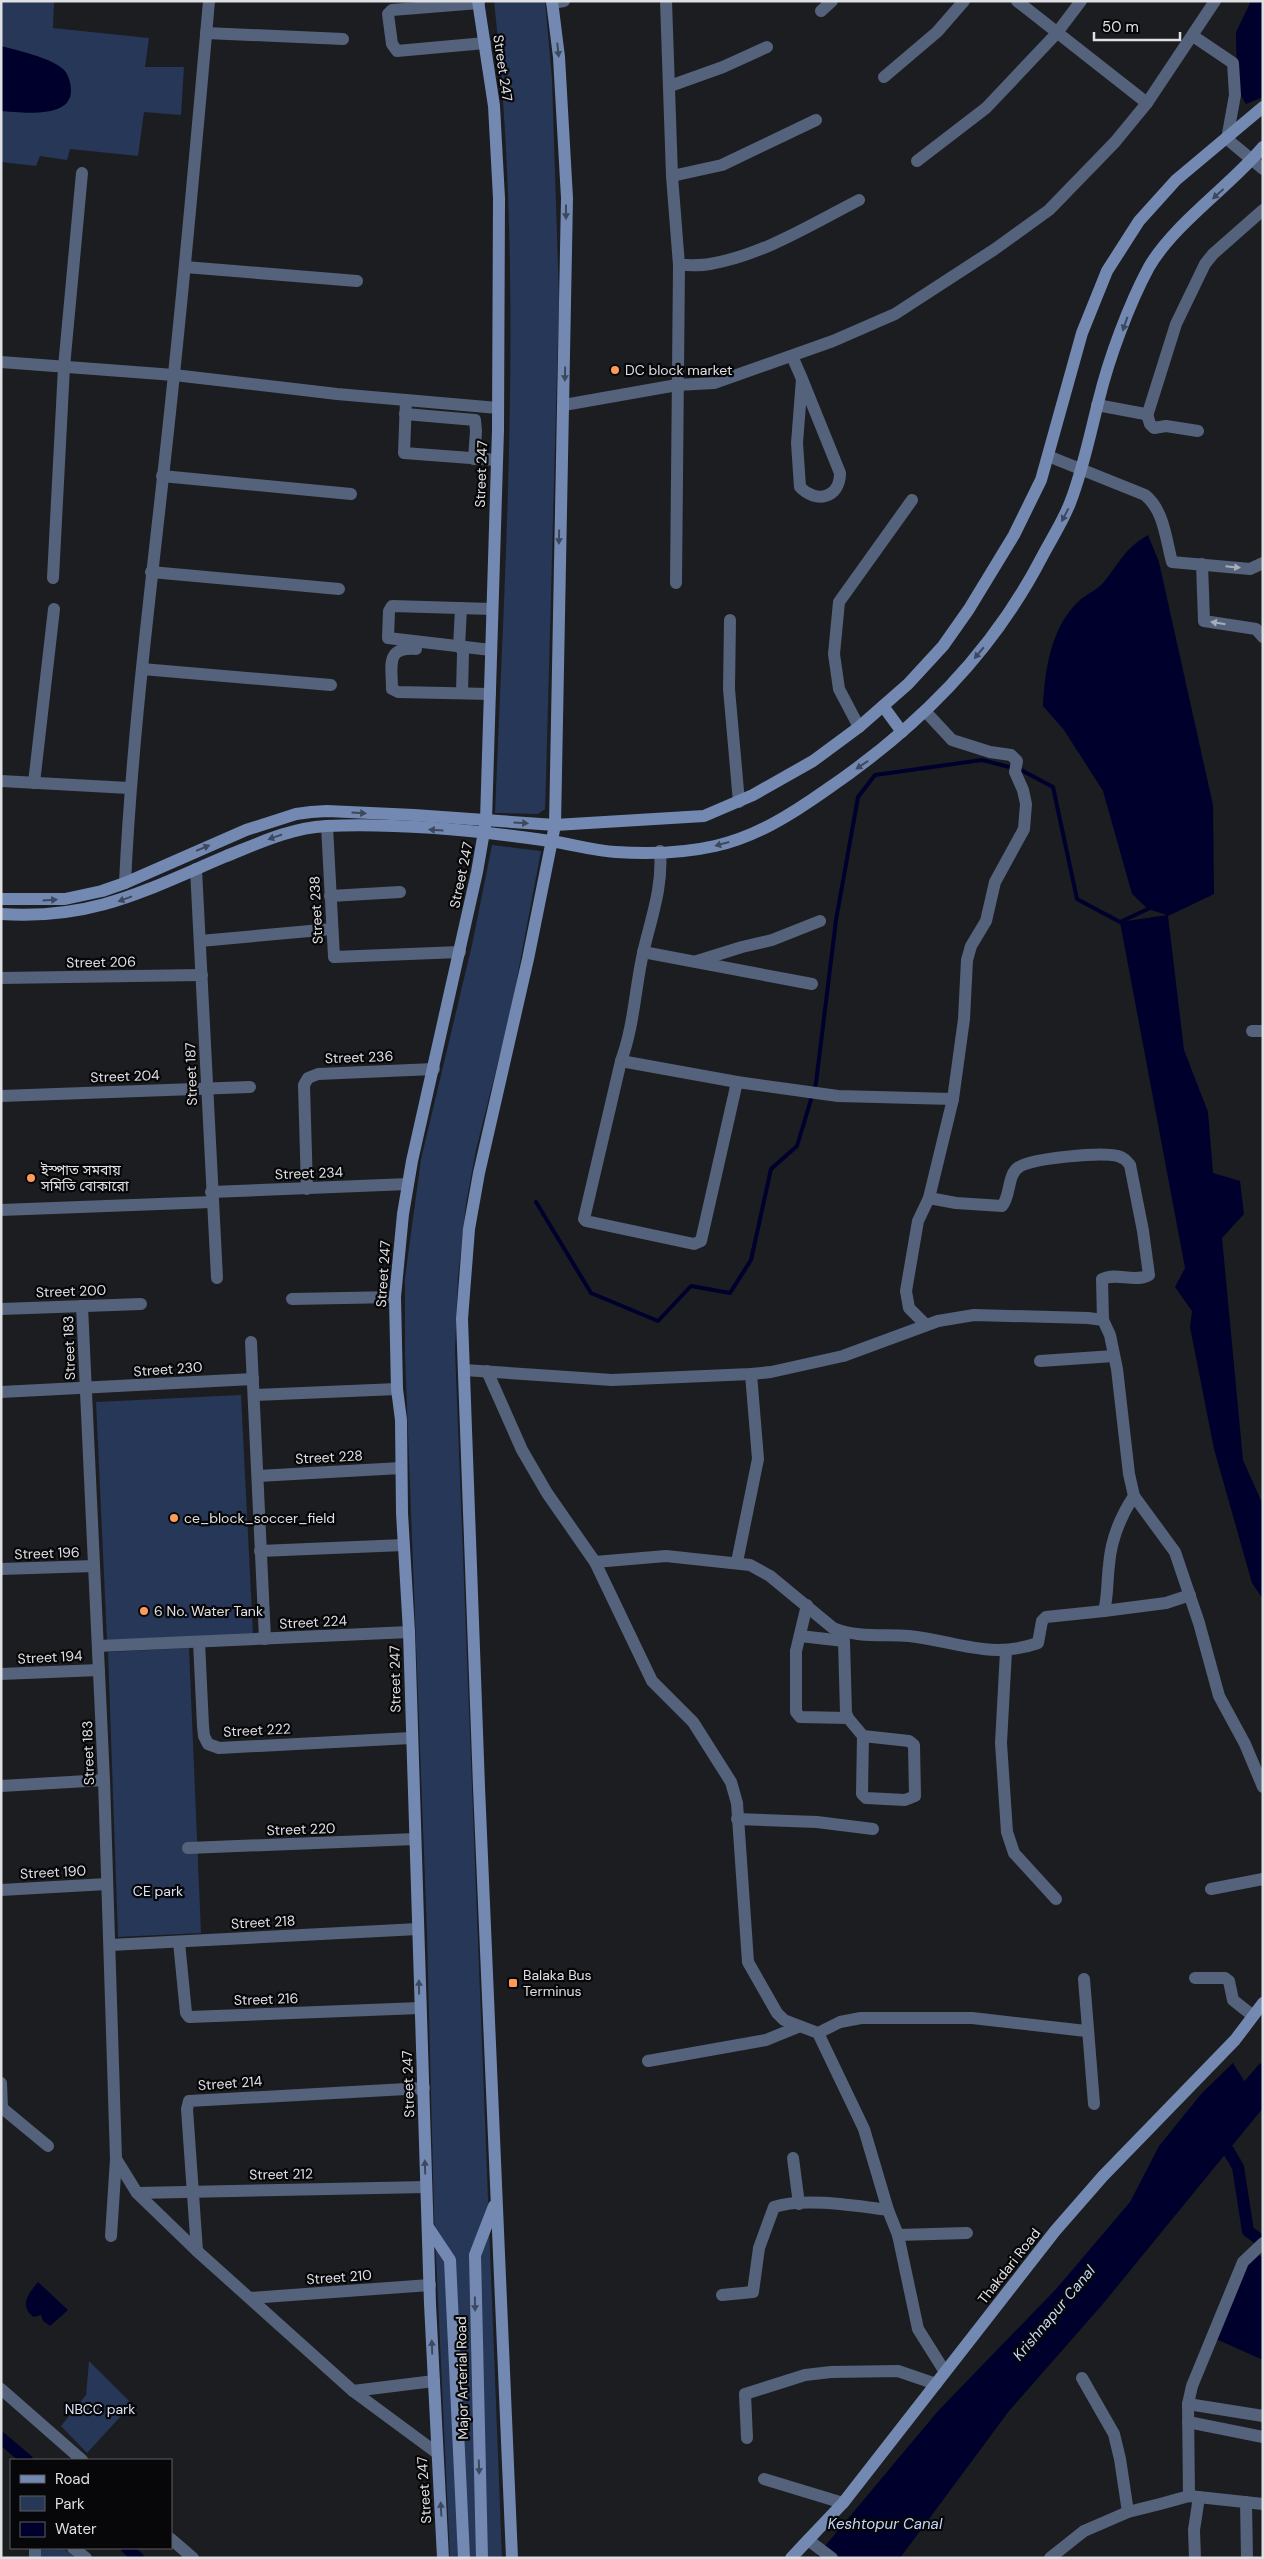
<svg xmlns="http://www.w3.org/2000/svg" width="1264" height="2559" viewBox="0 0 1264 2559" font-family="'DM Sans','Noto Sans Bengali',sans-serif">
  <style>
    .green { fill: #263758 }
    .water { fill: #00002c }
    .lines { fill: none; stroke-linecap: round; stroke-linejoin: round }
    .stream { stroke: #00002c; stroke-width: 4 }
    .canal { stroke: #00002c; stroke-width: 12 }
    .street { stroke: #54627b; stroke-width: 12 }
    .secondary { stroke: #7389b2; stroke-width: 12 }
    .oneway { fill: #3d485e }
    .oneway2 { fill: #a7aeb9 }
    .poi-dot { fill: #fe9b59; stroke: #070709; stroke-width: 2 }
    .labels { text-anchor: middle; stroke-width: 4.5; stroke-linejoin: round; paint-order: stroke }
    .street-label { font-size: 14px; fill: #dfe0e3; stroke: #070709 }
    .poi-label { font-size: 14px; fill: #dfe0e3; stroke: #070709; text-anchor: start }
    .park-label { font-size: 14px; fill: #dbe4f6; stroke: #070709 }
    .water-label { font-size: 15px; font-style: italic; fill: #c4d7f9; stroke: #070709 }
  </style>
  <rect width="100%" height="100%" fill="#1b1d21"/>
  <g class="green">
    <polygon points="1,1 54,1 53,28 149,38 145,67 184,67 181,115 144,112 138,156 70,149 67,160 40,156 36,166 1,162"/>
    <path d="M 494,1 L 545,1 L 552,79 L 559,299 L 546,779 L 545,809 L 538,814 L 495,813 C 506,543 524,270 494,1 Z"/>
    <polygon points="492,845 541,851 511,1010 476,1150 466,1204 458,1277 455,1350 502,2558 450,2558 434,2213 427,1933 405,1354 405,1278 421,1159 472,945"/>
    <polygon points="241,1395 253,1634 107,1640 96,1402"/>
    <polygon points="189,1648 201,1933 118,1937 108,1652"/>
    <polygon points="89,2361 132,2404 87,2453 61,2426 86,2395"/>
    <polygon points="64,2549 76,2558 41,2558 41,2550"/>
  </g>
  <g class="water">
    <polygon points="1251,1 1263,1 1263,97 1246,104 1237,89 1236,32"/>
    <path d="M 1,46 C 17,50 51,58 63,69 C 68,73 71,83 71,90 C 72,120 19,112 1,111 Z"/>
    <path d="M 1148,535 L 1159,562 L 1213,805 L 1214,894 L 1168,916 L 1184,1050 L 1208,1112 L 1213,1173 L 1240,1181 L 1244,1214 L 1222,1238 L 1243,1460 L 1263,1505 L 1263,1599 L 1252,1583 L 1214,1449 L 1190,1327 L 1192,1311 L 1175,1287 L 1185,1268 L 1120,922 L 1167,915 L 1148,909 L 1132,894 L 1103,791 L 1064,730 L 1043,706 C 1045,669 1051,626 1080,600 C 1087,594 1098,589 1104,582 C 1120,562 1125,548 1148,535 Z"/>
    <polygon points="1233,2063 1248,2087 1263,2079 1263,2108 1102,2305 1009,2411 900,2558 815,2558 938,2411 1057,2288 1130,2202 1159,2146 1202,2093"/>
    <polygon points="1256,2253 1263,2258 1263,2360 1216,2339 1245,2263"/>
    <path d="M 38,2282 L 68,2310 L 50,2326 L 43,2321 L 41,2315 L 34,2317 C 18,2306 29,2293 38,2282 Z"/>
  </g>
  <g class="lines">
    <polyline class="stream" points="536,1202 591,1293 658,1321 691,1286 730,1293 751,1260 771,1169 797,1146 816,1083 836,920 858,797 875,775 982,760 1021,770 1053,787 1077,899 1120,922 1148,909"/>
    <g class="canal">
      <polyline points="1237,2099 1263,2069"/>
      <polyline points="1228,2150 1238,2167 1248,2231 1263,2242"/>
      <polyline points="1,2438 27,2460"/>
      <polyline points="127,2548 138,2558"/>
    </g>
    <g class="street">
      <polyline points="666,1 672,176 679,265 676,583"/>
      <polyline points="1017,1 1147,103"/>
      <polyline points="479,3 392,10 388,14 392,44 397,51 485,43"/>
      <polyline points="552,3 564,1"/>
      <polyline points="821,11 832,1"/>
      <polyline points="206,33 343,39"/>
      <polyline points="1193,36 1233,63 1235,95 1227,139 1263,169"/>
      <polyline points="884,77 937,32 964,1"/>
      <polyline points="670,86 723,67 767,47"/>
      <polyline points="917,161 986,108 1056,34 1081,1"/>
      <polyline points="672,176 722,165 816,120"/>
      <path d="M 679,265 C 689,265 700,266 710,264 C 763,255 812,224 859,200"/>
      <polyline points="185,267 357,281"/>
      <path d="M 792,356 L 802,379 L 797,443 L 800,487 C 816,504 840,498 840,473 L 802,379"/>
      <polyline points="1,362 174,375 337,394 498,408"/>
      <polyline points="406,400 404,453 497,460"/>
      <polyline points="564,405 677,385 714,383 833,341 895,314 995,249 1049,210 1115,142 1147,103 1215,1"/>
      <polyline points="1097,405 1145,414 1148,413 1176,324 1205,264 1213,254 1263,210"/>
      <polyline points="405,414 475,420 476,431 474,459"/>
      <polyline points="1147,414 1150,424 1154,428 1166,426 1198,431"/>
      <path d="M 1048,456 L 1145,495 C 1164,510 1166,540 1172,562 L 1250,569 L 1263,563"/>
      <polyline points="162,476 351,494"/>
      <polyline points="1202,564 1204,621 1256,629 1263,637"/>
      <polyline points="151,572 339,589"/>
      <polyline points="53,578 64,367 82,173"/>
      <polyline points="730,620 729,689 739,802"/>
      <polyline points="459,647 461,608"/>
      <path d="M 416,649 C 385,647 392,665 392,689 L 398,692 L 490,694"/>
      <polyline points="491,650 388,638 389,611 392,606 492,609"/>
      <polyline points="142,669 331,685"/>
      <polyline points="462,693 463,653"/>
      <polyline points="925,711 952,740 990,752 1011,755 1017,761 1015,772 1023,790 1026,804 1024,829 995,882 986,921 971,946 967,960 964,1019 953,1099 929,1198 918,1221 906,1291 909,1308 926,1325"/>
      <polyline points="859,727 839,689 834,654 839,602 912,500"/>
      <polyline points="1,781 129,788"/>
      <polyline points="34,783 54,609"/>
      <polyline points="327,826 334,957 460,952"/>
      <path d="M 660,851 C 663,888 651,918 643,953 C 635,989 634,1026 621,1061 L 584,1219 L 586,1221 L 694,1244 L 701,1241 L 737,1082"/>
      <polyline points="196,869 217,1278"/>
      <path d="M 125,883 C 133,713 157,544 174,374 C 187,250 198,125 209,1"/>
      <polyline points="330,896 400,892"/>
      <polyline points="200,941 332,929"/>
      <polyline points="643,952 812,984"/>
      <polyline points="697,961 742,947 772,940 820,921"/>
      <polyline points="1,978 202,975"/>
      <polyline points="1252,1031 1263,1031"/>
      <polyline points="621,1061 737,1082 838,1096 953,1099"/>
      <polyline points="1,1096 250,1087"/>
      <polyline points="307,1189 304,1085 308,1078 318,1074 434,1069"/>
      <polyline points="211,1192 408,1184"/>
      <path d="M 929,1198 L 956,1203 L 1002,1206 C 1011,1196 1007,1174 1019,1167 C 1033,1158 1100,1152 1118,1156 C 1124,1158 1126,1160 1130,1165 L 1143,1231 L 1149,1275 C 1135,1283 1116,1272 1102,1279 L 1103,1320"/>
      <polyline points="1,1210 212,1202"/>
      <polyline points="292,1299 395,1297"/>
      <polyline points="82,1306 104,1780 116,2159 137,2193 197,2251 353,2391 437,2453"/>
      <polyline points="1,1309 141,1304"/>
      <polyline points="251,1342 265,1639"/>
      <polyline points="1040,1361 1114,1356"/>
      <polyline points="464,1370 612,1380 751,1374 771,1372 843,1356 938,1321 974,1315 1088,1318 1103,1320 1110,1335 1117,1369 1129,1474 1134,1496 1175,1552 1199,1623 1219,1696 1245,1744 1263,1787"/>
      <polyline points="487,1371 522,1450 547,1493 595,1562 652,1681 693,1722 731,1782 737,1803 748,1962 777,2013 784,2020 818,2033 864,2129 888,2210 898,2235 918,2329 945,2372"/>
      <polyline points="1,1392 253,1379"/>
      <polyline points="255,1395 397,1389"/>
      <polyline points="258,1476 401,1468"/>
      <polyline points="260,1551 404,1545"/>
      <path d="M 595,1562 L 666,1556 L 750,1565 L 770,1576 L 833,1628 C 858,1638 884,1634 909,1636 C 956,1641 990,1660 1038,1643 L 1042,1621 L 1046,1617 L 1104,1611 C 1108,1596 1107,1580 1109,1565 C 1111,1539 1120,1517 1134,1496"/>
      <polyline points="737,1562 758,1459 751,1374"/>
      <polyline points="1,1569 94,1566"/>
      <polyline points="807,1605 796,1651 796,1712 800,1717 848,1718"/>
      <polyline points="1104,1611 1166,1603 1190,1595"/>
      <polyline points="800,1636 844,1641 846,1713 848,1718 863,1736 909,1741 914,1745 915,1796 905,1800 866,1798 862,1794 863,1736"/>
      <polyline points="199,1642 203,1726 204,1736 208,1744 219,1748 411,1738"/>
      <polyline points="98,1646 409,1632"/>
      <polyline points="1006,1651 1001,1743 1007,1832 1014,1853 1056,1899"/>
      <polyline points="1,1674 99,1670"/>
      <polyline points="1,1786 104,1780"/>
      <polyline points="737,1819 817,1822 873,1829"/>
      <polyline points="188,1848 415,1839"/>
      <polyline points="1211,1889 1263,1879"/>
      <polyline points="1,1890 107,1884"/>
      <polyline points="179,1942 186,2013 189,2017 420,2008"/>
      <polyline points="110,1945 418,1929"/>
      <polyline points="1195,1978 1225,1978 1229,1981 1233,2000 1252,2015"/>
      <polyline points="1084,1979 1094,2104"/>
      <polyline points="818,2033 840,2022 861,2018 972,2018 1086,2031"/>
      <polyline points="648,2061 766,2040 798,2027"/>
      <polyline points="1,2083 2,2108"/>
      <polyline points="1,2107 48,2146"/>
      <polyline points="793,2158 799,2204"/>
      <polyline points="137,2193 426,2187"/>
      <polyline points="898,2235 967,2233"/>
      <polyline points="111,2236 116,2159"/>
      <polyline points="197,2251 187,2109 189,2101 424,2088"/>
      <path d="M 722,2295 L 753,2292 L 759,2248 L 774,2207 C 803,2197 857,2206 888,2210"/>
      <polyline points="250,2298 430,2285"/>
      <polyline points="1082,2378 1114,2434 1120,2459 1128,2512"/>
      <polyline points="1,2389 82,2460"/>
      <polyline points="353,2391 434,2381"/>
      <polyline points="1188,2404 1263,2416"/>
      <polyline points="1188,2422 1263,2437"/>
      <polyline points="747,2438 745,2394 805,2375 831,2372 898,2371 936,2384"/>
      <polyline points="764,2479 843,2503"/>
      <polyline points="1189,2496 1188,2404 1192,2386 1243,2262 1263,2243"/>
      <polyline points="1246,2502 1247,2558"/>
      <polyline points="171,2539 193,2558"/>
      <polyline points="808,2540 832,2558"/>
      <polyline points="35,2548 35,2558"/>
      <polyline points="73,2548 86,2558"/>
      <polyline points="1050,2558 1084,2531 1128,2512 1160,2504 1189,2496 1263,2504"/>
      <polyline points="1195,2558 1194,2530 1199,2497"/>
    </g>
    <g class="secondary">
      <polyline points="883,706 902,732"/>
      <polyline points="1,899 65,899 102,891 125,883 246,830 296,814 311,812 327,811 414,815 555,825 704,816 753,795 813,761 859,727 908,684 943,646 969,609 1014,535 1041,480 1082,333 1107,271 1139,221 1176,180 1263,107"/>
      <path d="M 1,914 C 92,920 144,891 224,857 C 257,844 290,828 326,826 C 396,823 481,831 550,841 C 572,844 594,851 616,852 C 647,854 684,853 715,846 C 756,837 792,814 826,790 C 917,728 992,654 1043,555 C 1052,538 1063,521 1070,503 C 1083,470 1090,434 1099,399 C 1109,358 1129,304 1149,267 C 1174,224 1229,187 1263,147"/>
      <polyline points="428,2227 450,2260 464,2558"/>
      <polyline points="443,2558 430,2304 409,1632 402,1513 401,1420 397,1389 395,1297 403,1214 412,1161 477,872 486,820 498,430 499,198 494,106 478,1"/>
      <polyline points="482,2558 475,2255 494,2206"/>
      <polyline points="512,2558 479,1787 462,1319 469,1229 479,1173 528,959 555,825 567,198 559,57 552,1"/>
      <polyline points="791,2558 843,2503 1055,2231 1103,2176 1235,2040 1263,2003"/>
    </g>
  </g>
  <defs><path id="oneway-solid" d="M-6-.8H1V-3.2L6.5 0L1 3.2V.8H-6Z" transform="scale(1.25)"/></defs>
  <g class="oneway">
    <use href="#oneway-solid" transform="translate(558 50) rotate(84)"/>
    <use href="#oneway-solid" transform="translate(1218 194) rotate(138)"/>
    <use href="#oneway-solid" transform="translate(566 212) rotate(90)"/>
    <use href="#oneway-solid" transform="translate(1125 324) rotate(109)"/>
    <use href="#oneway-solid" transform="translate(565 374) rotate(91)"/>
    <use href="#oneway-solid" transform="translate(1065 515) rotate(118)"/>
    <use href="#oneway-solid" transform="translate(559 537) rotate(91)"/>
    <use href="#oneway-solid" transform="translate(979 653) rotate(130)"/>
    <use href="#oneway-solid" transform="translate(862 765) rotate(146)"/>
    <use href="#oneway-solid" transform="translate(359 813) rotate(3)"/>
    <use href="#oneway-solid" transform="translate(521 823) rotate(4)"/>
    <use href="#oneway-solid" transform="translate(436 830) rotate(-176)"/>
    <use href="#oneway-solid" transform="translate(275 837) rotate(161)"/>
    <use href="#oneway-solid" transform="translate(722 844) rotate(165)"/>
    <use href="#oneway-solid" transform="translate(203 848) rotate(-23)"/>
    <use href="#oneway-solid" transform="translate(125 899) rotate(160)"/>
    <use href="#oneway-solid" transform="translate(50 900) rotate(-4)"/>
    <use href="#oneway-solid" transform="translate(419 1987) rotate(-91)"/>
    <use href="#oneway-solid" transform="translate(425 2167) rotate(-92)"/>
    <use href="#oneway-solid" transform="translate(475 2304) rotate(89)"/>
    <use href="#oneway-solid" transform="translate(432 2347) rotate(-92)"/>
    <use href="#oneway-solid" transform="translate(479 2467) rotate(88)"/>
    <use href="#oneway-solid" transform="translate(441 2509) rotate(-93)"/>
  </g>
  <g class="oneway2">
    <use href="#oneway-solid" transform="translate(1233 567) rotate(6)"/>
    <use href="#oneway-solid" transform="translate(1218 623) rotate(-171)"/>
  </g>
  <g class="poi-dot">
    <circle cx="615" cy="370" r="5"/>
    <circle cx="31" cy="1178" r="5"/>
    <circle cx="174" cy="1518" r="5"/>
    <circle cx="144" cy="1611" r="5"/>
    <rect x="508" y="1978" width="10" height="10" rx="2.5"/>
  </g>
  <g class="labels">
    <g class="street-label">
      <text transform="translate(503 68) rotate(82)" y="5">Street 247</text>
      <text transform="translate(481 474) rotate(-88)" y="5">Street 247</text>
      <text transform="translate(461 875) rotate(-78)" y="5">Street 247</text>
      <text transform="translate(316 910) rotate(-93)" y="5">Street 238</text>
      <text transform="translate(101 962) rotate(-1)" y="5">Street 206</text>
      <text transform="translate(359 1057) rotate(-2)" y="5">Street 236</text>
      <text transform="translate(191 1074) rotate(-92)" y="5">Street 187</text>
      <text transform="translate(125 1076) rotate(-2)" y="5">Street 204</text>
      <text transform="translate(309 1173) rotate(-2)" y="5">Street 234</text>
      <text transform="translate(383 1274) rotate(-86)" y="5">Street 247</text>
      <text transform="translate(71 1291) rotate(-2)" y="5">Street 200</text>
      <text transform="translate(69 1348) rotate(-92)" y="5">Street 183</text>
      <text transform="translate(168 1369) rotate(-4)" y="5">Street 230</text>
      <text transform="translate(329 1457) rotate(-3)" y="5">Street 228</text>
      <text transform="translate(47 1553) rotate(-2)" y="5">Street 196</text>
      <text transform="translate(313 1622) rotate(-3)" y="5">Street 224</text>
      <text transform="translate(50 1657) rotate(-3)" y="5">Street 194</text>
      <text transform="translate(395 1679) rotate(-91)" y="5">Street 247</text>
      <text transform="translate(257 1730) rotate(-3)" y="5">Street 222</text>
      <text transform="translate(88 1753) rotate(-92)" y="5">Street 183</text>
      <text transform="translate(301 1829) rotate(-2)" y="5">Street 220</text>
      <text transform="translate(53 1872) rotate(-3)" y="5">Street 190</text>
      <text transform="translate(263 1922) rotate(-3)" y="5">Street 218</text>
      <text transform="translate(266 1999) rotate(-2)" y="5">Street 216</text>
      <text transform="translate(230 2083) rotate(-4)" y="5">Street 214</text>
      <text transform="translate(408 2084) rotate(-92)" y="5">Street 247</text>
      <text transform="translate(281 2174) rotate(-1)" y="5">Street 212</text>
      <text transform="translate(1009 2266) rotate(-52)" y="5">Thakdari Road</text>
      <text transform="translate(339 2277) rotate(-4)" y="5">Street 210</text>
      <text transform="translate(462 2378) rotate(-91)" y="5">Major Arterial Road</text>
      <text transform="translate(424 2490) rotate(-94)" y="5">Street 247</text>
    </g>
    <g class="poi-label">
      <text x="625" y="375">DC block market</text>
      <text x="41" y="1175">ইস্পাত সমবায়<tspan x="41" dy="16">সমিতি বোকারো</tspan></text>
      <text x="184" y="1523">ce_block_soccer_field</text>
      <text x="154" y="1616">6 No. Water Tank</text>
      <text x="523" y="1980">Balaka Bus<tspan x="523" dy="16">Terminus</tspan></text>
    </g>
    <g class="park-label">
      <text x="158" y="1896">CE park</text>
      <text x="100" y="2414">NBCC park</text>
    </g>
    <g class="water-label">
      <text transform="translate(1054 2313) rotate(-50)" y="5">Krishnapur Canal</text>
      <text x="885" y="2529">Keshtopur Canal</text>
    </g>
  </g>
  <rect width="1264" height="2559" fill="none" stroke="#dfe0e3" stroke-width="5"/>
  <rect x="10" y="2459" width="162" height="90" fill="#070709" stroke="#5d5e60"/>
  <rect x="20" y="2475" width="25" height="8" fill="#7389b2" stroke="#5d5e60"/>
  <text x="55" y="2484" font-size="15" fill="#dfe0e3">Road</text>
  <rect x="20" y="2496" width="25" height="15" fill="#263758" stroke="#5d5e60"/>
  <text x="55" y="2509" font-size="15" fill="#dfe0e3">Park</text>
  <rect x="20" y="2522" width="25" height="15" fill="#00002c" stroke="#5d5e60"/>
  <text x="55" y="2534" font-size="15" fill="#dfe0e3">Water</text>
  <path d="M1094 32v8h86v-8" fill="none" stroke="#dfe0e3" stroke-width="2.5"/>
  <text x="1102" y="32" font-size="15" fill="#dfe0e3" stroke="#070709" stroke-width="4" paint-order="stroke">50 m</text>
</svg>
